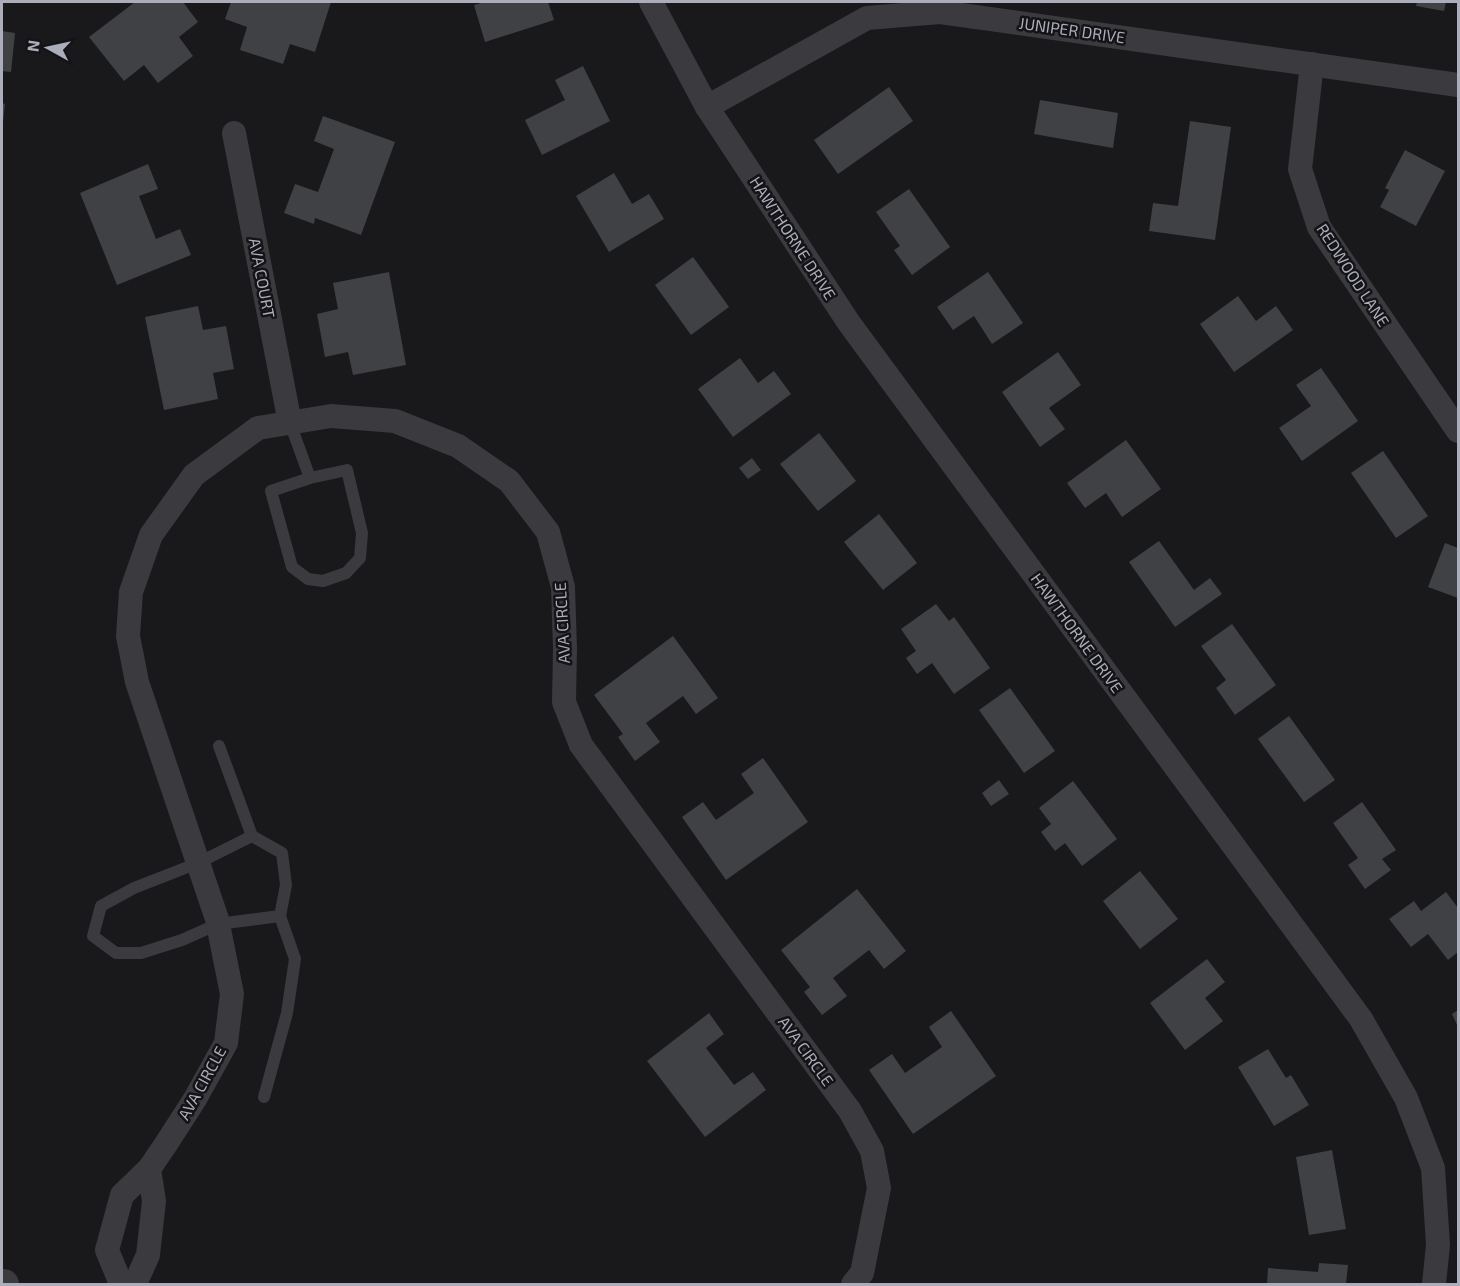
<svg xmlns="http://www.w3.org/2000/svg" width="1460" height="1286" viewBox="0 0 1460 1286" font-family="'Exo 2',sans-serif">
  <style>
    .building { fill: #404144 }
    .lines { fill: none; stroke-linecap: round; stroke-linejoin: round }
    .service { stroke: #3a3a3f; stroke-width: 12 }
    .minor { stroke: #3a3a3f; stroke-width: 24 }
    .tertiary { stroke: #3a3a3f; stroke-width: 30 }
    .labels { text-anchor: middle; stroke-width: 5; stroke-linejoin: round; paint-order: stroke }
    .street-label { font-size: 16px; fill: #abadba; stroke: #141316 }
  </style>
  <rect width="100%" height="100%" fill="#19181b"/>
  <g class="building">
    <polygon points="135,2 183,2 198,22 179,37 193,56 158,83 144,65 124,81 89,37"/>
    <polygon points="231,2 331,2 315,52 290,44 283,64 240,50 247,27 225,19"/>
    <polygon points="485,2 548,2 554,20 485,42 474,5"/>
    <polygon points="1417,2 1446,2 1444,11 1416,6"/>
    <polygon points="2,31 15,33 11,72 2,71"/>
    <polygon points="583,66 610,121 542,155 525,120 565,100 555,80"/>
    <polygon points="889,87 913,121 838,174 814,140"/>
    <polygon points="1040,100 1118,113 1113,148 1034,134"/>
    <polygon points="2,103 5,104 3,122 2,122"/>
    <polygon points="323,116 395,142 361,235 315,218 314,224 284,213 295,184 318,192 334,149 314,141"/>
    <polygon points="1190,121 1231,127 1215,240 1149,231 1153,203 1178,206"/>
    <polygon points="1405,150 1445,171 1416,226 1380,207 1389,190 1385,188"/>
    <polygon points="148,164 158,189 139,196 156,239 180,229 191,255 117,285 80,193"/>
    <polygon points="614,173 632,204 649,194 664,219 609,252 576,196"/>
    <polygon points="909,189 950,247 912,275 894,250 900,246 876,212"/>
    <polygon points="693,257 729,307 691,335 655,285"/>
    <polygon points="389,272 406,365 353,375 348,352 325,357 317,314 338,309 333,283"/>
    <polygon points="988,272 1023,323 992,344 974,316 953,330 937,307"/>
    <polygon points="1238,296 1256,321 1276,306 1293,330 1234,372 1200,324"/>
    <polygon points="198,306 203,330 226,326 234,369 213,373 218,399 164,410 145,317"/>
    <polygon points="1058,352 1081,385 1049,408 1065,429 1040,447 1002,392"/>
    <polygon points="740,358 758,383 774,371 791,394 733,437 698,389"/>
    <polygon points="1321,368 1358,421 1302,461 1279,428 1311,406 1296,385"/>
    <polygon points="819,433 856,481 818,511 780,464"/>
    <polygon points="1126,440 1161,489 1122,517 1106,493 1085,508 1067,483"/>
    <polygon points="1383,451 1428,516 1396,538 1351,473"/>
    <polygon points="752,458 761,470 748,479 739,468"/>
    <polygon points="879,514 917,563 883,590 844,542"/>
    <polygon points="1159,541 1194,590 1210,578 1222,594 1175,627 1129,562"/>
    <polygon points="1445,543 1458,548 1458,598 1428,587"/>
    <polygon points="936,604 949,621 954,617 990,668 954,694 932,663 917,674 906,658 916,651 901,629"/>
    <polygon points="1232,624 1276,685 1235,715 1216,688 1226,680 1201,646"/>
    <polygon points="673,636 718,698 696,714 683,696 646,723 660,742 635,761 618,737 623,734 594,695"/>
    <polygon points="1010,688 1055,751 1024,773 979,710"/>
    <polygon points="1289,716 1335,780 1304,802 1258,739"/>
    <polygon points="763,758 808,822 726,880 682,817 703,802 716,820 754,793 741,774"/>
    <polygon points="999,780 1009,794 991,806 982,793"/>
    <polygon points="1073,781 1117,839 1082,866 1065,843 1055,851 1041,832 1051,824 1039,808"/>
    <polygon points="1362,802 1396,850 1382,859 1391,870 1365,889 1348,865 1358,858 1333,823"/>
    <polygon points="1140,871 1178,919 1140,949 1103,901"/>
    <polygon points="857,889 906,951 884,969 869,950 833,978 847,996 822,1015 804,992 810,987 781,950"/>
    <polygon points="1446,892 1458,908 1458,952 1448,960 1428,934 1411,947 1389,919 1414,901 1421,911"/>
    <polygon points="1207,959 1225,982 1205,998 1223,1021 1185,1050 1150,1003"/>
    <polygon points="1458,1010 1458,1027 1452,1014"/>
    <polygon points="951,1011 996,1076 913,1134 869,1070 892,1054 905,1073 942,1047 929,1027"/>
    <polygon points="709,1013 724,1034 706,1048 734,1085 753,1072 766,1090 705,1137 647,1061"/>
    <polygon points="1268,1049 1286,1078 1291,1075 1309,1105 1274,1126 1238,1067"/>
    <polygon points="1332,1150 1346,1229 1309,1235 1296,1157"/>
    <polygon points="1319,1263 1348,1265 1346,1284 1267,1284 1268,1268 1318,1272"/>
  </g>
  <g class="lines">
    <g class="service">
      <polyline points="290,423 310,478 271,491 292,567 308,579 323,581 346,573 360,558 362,533 347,470 310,478"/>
      <polyline points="219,746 252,836 282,853 286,885 280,916 295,959 287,1013 264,1097"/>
      <polyline points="252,836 198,863 134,888 101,906 93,936 116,953 141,953 182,940 218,924 280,916"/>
    </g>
    <g class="minor">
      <polyline points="651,2 707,107 849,323 1361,1019 1406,1098 1433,1168 1438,1245 1434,1284"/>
      <polyline points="1312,64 1300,169 1319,227 1458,431"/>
      <polyline points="707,107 867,18 940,12 1458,85"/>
      <polyline points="234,133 290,423"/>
      <polyline points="121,1284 107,1250 122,1195 149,1169 166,1144 195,1099 226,1043 232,994 217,919 137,682 128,636 131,592 151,535 194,475 258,428 331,416 395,421 458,446 509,481 548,532 563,587 565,648 564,702 581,745 850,1111 872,1151 879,1188 862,1273 853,1284"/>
      <polyline points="135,1284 148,1255 154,1201 149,1169"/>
    </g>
    <polyline class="tertiary" points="2,1284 4,1284"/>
  </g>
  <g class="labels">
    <g class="street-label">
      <text transform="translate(1072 30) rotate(8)" y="6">JUNIPER DRIVE</text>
      <text transform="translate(793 238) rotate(57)" y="6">HAWTHORNE DRIVE</text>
      <text transform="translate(1353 275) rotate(57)" y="6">REDWOOD LANE</text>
      <text transform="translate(262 278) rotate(79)" y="6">AVA COURT</text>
      <text transform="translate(562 623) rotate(-93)" y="6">AVA CIRCLE</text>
      <text transform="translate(1077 633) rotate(54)" y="6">HAWTHORNE DRIVE</text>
      <text transform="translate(806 1051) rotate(54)" y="6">AVA CIRCLE</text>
      <text transform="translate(202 1083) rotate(-61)" y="6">AVA CIRCLE</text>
    </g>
  </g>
  <rect width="1460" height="1286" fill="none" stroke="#abadba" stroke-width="6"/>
  <g transform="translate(48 48) rotate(278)" stroke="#141316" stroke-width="4.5" paint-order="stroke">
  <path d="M0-4.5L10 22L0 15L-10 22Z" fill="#abadba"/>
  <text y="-9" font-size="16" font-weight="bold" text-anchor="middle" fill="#abadba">N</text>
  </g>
</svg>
